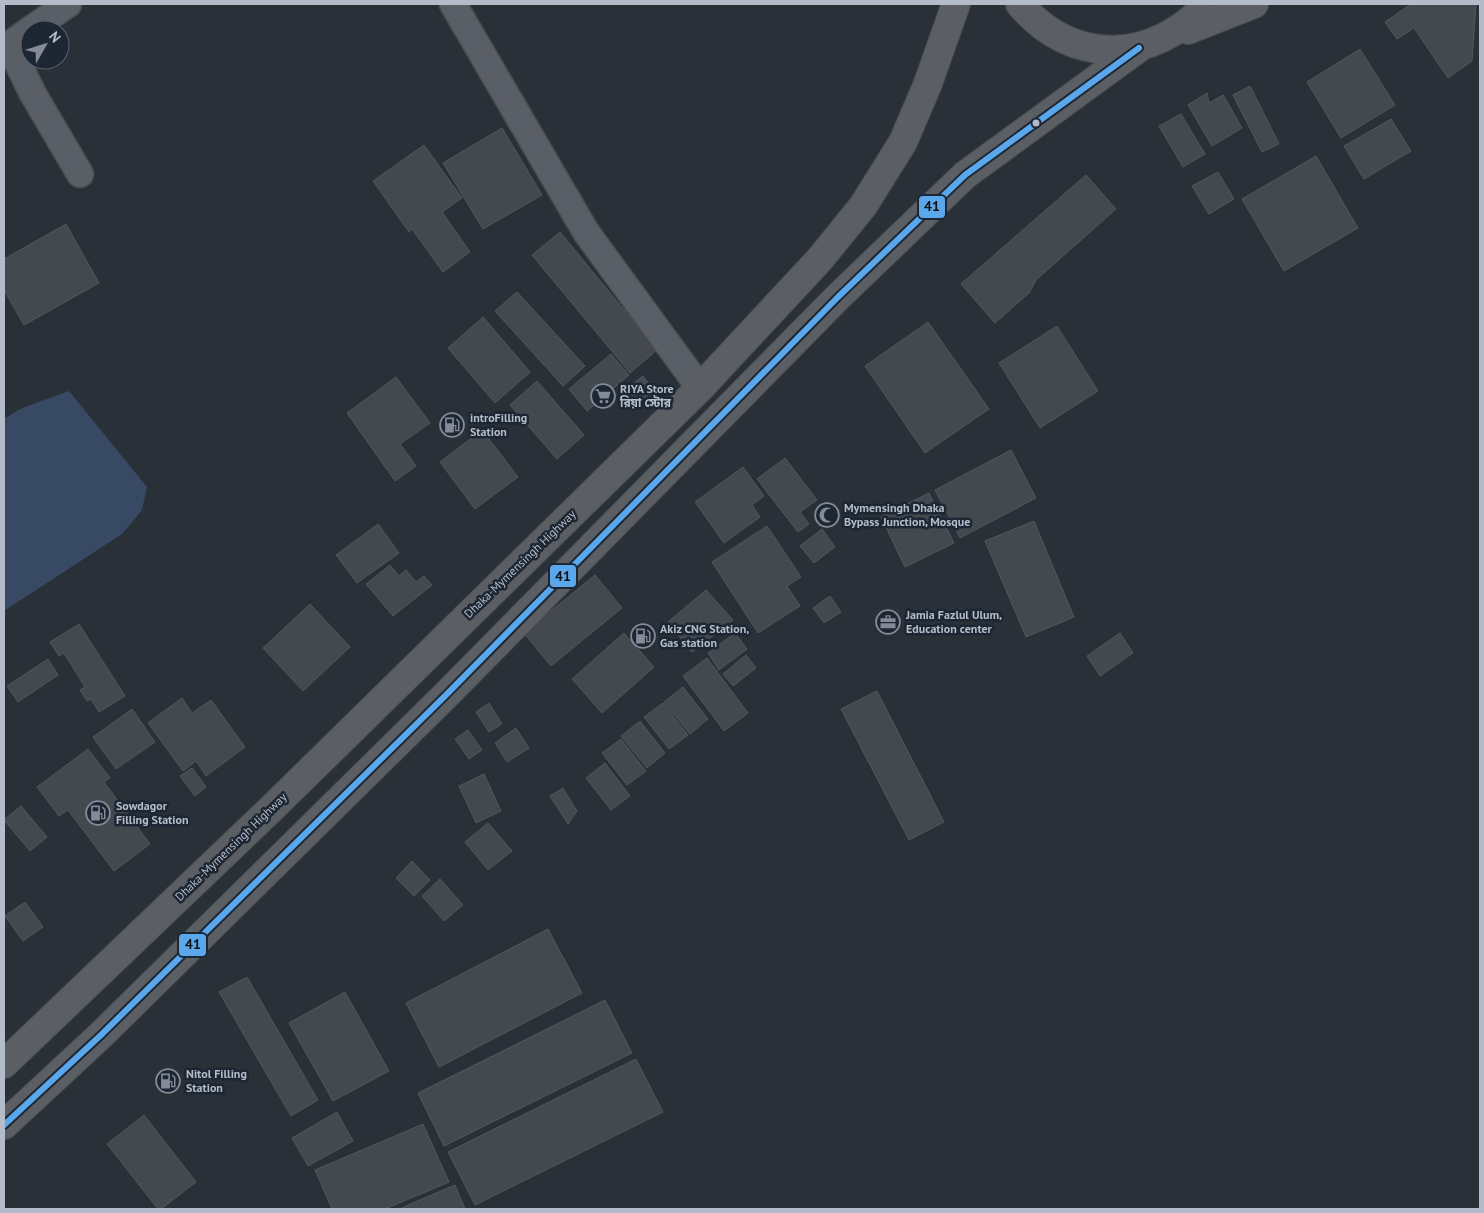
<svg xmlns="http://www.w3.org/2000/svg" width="1484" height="1213" viewBox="0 0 1484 1213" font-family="'PT Sans','Noto Sans Bengali',sans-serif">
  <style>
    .water { fill: #384963 }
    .building { fill: #444950; stroke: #52575f }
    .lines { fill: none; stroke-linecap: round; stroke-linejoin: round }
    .minor-casing { stroke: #484c53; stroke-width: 29 }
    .trunk-casing { stroke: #474c53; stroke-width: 30 }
    .minor { stroke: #5a5e66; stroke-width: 26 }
    .trunk { stroke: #5b5f64; stroke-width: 28 }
    .bus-1-casing { stroke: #1d2633; stroke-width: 10 }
    .bus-1 { stroke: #5aa8eb; stroke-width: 6 }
    .bus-dot { fill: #b4bcc9; stroke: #1d2633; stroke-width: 2 }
    .labels { text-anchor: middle; stroke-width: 5; stroke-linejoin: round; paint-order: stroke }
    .poi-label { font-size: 12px; font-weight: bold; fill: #b4bcc9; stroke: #1d2633; text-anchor: start }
    .street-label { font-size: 12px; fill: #b4bcc9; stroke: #1d2633 }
    .line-badge { stroke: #1d2633; stroke-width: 2 }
    .pale-badge-label { font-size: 14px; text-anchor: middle; font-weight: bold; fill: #111 }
  </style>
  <rect width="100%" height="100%" fill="#2a3038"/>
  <polygon class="water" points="69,391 147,487 142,510 122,534 4,611 4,419 20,409"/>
  <g class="building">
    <polygon points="1411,4 1476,4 1472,61 1448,78 1414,28 1397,39 1385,22"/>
    <polygon points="1360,49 1395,105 1341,138 1307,82"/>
    <polygon points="1250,86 1279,144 1262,152 1233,95"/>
    <polygon points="1207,93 1209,103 1223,95 1242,128 1212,146 1188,105"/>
    <polygon points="1181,114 1205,154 1183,167 1159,126"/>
    <polygon points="1391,119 1411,151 1364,179 1344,146"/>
    <polygon points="502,128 542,195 483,229 443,163"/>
    <polygon points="424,145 462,198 442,212 470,252 443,272 412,229 409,232 373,181"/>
    <polygon points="1316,156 1358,228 1284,271 1242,199"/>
    <polygon points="1218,172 1234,199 1209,214 1192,186"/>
    <polygon points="1086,175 1116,209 1036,280 1029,293 995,323 961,284"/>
    <polygon points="66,224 99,283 24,325 4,290 4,259"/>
    <polygon points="560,232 657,350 630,373 532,255"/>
    <polygon points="517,292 585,366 563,386 495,311"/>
    <polygon points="483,317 530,372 495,403 448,348"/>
    <polygon points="928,322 989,409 925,453 865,366"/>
    <polygon points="1057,326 1098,391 1040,428 999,363"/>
    <polygon points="611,354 629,375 587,411 569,389"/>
    <polygon points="643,376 655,392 634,409 621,393"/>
    <polygon points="396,377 430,423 400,444 416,466 395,481 347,413"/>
    <polygon points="641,378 654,393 635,409 622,393"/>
    <polygon points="537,381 584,435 557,459 510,405"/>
    <polygon points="482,430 518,477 475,509 440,462"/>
    <polygon points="1011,450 1036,498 960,538 935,490"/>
    <polygon points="785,458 817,500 800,512 809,524 798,532 757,479"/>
    <polygon points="743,467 764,496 752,505 760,517 724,543 695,502"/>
    <polygon points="929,493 954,543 905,567 881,517"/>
    <polygon points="1034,521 1074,617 1026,637 985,541"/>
    <polygon points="378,524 399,553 357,583 336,555"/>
    <polygon points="767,526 801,577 787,586 800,606 758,633 712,562"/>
    <polygon points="822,529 835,547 814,563 800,546"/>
    <polygon points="390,565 399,576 406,570 416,582 424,576 432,585 393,616 366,584"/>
    <polygon points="595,575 622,608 551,666 524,633"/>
    <polygon points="706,590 733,620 692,652 668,622"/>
    <polygon points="830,596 841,612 824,623 813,608"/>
    <polygon points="310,604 350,647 303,691 263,648"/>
    <polygon points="79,624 125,696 99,712 91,699 87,701 80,690 85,687 64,653 59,656 50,642"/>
    <polygon points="624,633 654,667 602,713 572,679"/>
    <polygon points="735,633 747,649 719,670 708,653"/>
    <polygon points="1120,633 1133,653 1100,676 1087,656"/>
    <polygon points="746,655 756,668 733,686 723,674"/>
    <polygon points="707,658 748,713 724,731 683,676"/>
    <polygon points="48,659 58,675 18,702 7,686"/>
    <polygon points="683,687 708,719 690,734 664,702"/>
    <polygon points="877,691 944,822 909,840 841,709"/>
    <polygon points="182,698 192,713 211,700 245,747 206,776 196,761 183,771 148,723"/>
    <polygon points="489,703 502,724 489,732 476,712"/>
    <polygon points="663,703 688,735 669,749 644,717"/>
    <polygon points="132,709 155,742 116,769 93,737"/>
    <polygon points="640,721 665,753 647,768 621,736"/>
    <polygon points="516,728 529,748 507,762 495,743"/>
    <polygon points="468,730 482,750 469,759 455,739"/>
    <polygon points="621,739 646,771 627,785 602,753"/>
    <polygon points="88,749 110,778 104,782 150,844 114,871 68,810 59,816 37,787"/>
    <polygon points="605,763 630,796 611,810 586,778"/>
    <polygon points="192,768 206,787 195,796 180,776"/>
    <polygon points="484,774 501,811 476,823 459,786"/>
    <polygon points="563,788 577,811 568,824 550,796"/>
    <polygon points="21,806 47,837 30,851 4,820"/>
    <polygon points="488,823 512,851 488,870 465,842"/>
    <polygon points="412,861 430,880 414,896 396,878"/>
    <polygon points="440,879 463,905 444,921 422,896"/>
    <polygon points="25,902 43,927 23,941 5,916"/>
    <polygon points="548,929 582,993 439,1067 406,1003"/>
    <polygon points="247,977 318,1100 291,1116 219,992"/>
    <polygon points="345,992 389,1071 333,1101 289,1023"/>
    <polygon points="605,1000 632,1053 444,1146 418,1093"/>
    <polygon points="636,1059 663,1112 475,1205 448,1152"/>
    <polygon points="337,1112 353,1141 308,1166 292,1138"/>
    <polygon points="144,1115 196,1182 161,1209 158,1209 107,1144"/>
    <polygon points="423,1124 449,1182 385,1209 332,1209 315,1170"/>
    <polygon points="455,1185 465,1209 399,1209"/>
  </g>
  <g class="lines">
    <g class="minor-casing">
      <g id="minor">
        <polyline points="453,4 586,232 700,388"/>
        <polyline points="30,30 9,45 33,94 80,174"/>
        <polyline points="30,30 68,4"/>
      </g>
    </g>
    <g class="trunk-casing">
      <g id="trunk">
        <path d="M 1020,4 C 1072,67 1154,63 1207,4"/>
        <polyline points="1188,30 1254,4"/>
        <polyline points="4,1064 271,809 700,388 820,259 863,206 903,142 927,86 956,4"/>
        <polyline points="4,1125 101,1035 446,695 838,297 965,175 1139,48"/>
      </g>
    </g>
    <use href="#minor" class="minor"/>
    <use href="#trunk" class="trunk"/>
    <g class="bus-1-casing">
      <polyline id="bus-1" points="4,1125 101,1035 446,695 838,297 965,175 1139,48"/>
    </g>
    <use href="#bus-1" class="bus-1"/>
  </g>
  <defs>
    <g id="supermarket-ring" transform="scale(1.25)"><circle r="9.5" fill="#1d2633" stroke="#848b96" stroke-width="1.5"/><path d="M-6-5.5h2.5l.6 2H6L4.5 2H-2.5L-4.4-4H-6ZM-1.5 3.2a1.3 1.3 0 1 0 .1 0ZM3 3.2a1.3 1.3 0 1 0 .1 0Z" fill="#848b96"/></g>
    <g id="fuel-ring" transform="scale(1.25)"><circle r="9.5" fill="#1d2633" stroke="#848b96" stroke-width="1.5"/><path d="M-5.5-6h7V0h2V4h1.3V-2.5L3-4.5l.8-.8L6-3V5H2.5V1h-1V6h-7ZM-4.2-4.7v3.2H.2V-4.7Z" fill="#848b96"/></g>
    <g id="mosque-ring" transform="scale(1.25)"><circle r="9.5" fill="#1d2633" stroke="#848b96" stroke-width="1.5"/><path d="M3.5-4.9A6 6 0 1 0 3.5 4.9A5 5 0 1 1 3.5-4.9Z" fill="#848b96"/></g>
    <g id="office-ring" transform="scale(1.25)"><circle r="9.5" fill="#1d2633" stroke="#848b96" stroke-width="1.5"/><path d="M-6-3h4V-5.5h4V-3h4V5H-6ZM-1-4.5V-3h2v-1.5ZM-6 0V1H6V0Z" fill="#848b96"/></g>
  </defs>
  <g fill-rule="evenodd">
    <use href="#supermarket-ring" x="603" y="396"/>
    <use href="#fuel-ring" x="452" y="425"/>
    <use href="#mosque-ring" x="827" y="515"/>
    <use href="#office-ring" x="888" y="622"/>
    <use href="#fuel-ring" x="643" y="636"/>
    <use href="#fuel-ring" x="98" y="813"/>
    <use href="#fuel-ring" x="168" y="1081"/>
  </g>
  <circle class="bus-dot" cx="1036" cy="123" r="4.5"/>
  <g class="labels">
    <g class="poi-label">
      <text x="620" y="393">RIYA Store<tspan x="620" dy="14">রিয়া স্টোর</tspan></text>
      <text x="470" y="422">introFilling<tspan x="470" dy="14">Station</tspan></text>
      <text x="844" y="512">Mymensingh Dhaka<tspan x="844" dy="14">Bypass Junction, Mosque</tspan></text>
      <text x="906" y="619">Jamia Fazlul Ulum,<tspan x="906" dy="14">Education center</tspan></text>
      <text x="660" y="633">Akiz CNG Station,<tspan x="660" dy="14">Gas station</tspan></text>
      <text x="116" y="810">Sowdagor<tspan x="116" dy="14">Filling Station</tspan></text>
      <text x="186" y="1078">Nitol Filling<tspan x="186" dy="14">Station</tspan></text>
    </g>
    <g class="street-label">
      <text transform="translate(520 564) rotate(-44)" y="4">Dhaka-Mymensingh Highway</text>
      <text transform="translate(231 847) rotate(-44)" y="4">Dhaka-Mymensingh Highway</text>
    </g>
  </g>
  <g class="line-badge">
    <rect x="918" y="195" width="28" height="24" rx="5" fill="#5aa8eb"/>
    <rect x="549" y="564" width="28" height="24" rx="5" fill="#5aa8eb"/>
    <rect x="178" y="933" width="29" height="24" rx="5" fill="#5aa8eb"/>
  </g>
  <g class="pale-badge-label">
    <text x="932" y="211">41</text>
    <text x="563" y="581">41</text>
    <text x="193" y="949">41</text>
  </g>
  <rect width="1484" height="1213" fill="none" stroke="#b4bcc9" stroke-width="10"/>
  <g transform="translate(45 45) rotate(51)"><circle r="24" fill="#1d2633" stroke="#59626f"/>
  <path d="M0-4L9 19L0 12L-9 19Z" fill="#848b96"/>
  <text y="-8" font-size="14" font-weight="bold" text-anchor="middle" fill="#b4bcc9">N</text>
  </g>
</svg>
